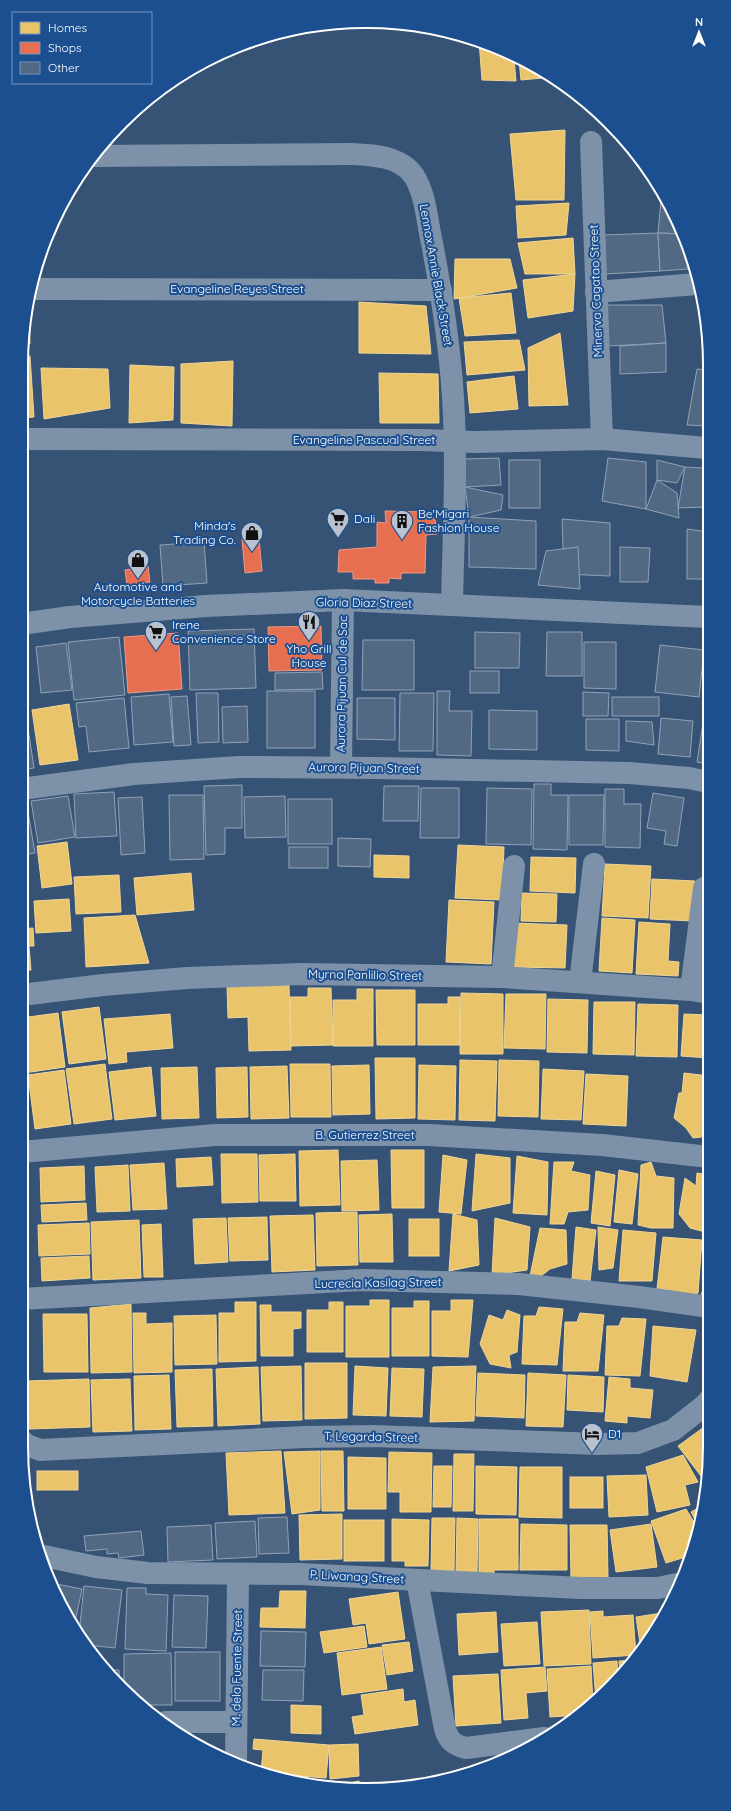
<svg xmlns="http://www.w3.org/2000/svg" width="731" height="1811" viewBox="0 0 731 1811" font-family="Quicksand,sans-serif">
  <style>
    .homes { fill: #e9c46a; stroke: #f0d697 }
    .shops { fill: #e76f51; stroke: #ee9a85 }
    .building { fill: #526984; stroke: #92a2b6 }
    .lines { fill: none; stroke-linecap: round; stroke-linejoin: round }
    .minor { stroke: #7d92a8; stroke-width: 22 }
    .labels { text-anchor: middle; stroke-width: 4; stroke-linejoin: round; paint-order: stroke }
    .street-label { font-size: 12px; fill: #fff; stroke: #1b4f8f }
    .poi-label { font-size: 12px; fill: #fff; stroke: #1b4f8f; text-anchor: start }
    .rim { fill: none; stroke: #fff; stroke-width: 2 }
  </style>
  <rect width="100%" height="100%" fill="#365274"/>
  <g class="homes">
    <polygon points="479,41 514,58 516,81 482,80"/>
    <polygon points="519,60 553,77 521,80"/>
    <polygon points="565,130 564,200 516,200 510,134"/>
    <polygon points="569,203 566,235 518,238 516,206"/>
    <polygon points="573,238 575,274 525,274 518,243"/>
    <polygon points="455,259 510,259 517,288 454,299"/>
    <polygon points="575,274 573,311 528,318 523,280"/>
    <polygon points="511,293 516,333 465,336 459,298"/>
    <polygon points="359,302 426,306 431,354 359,353"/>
    <polygon points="29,315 30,344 24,344"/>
    <polygon points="560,333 568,405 529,406 528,348"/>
    <polygon points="519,340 525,370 467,375 464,342"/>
    <polygon points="30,356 34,417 21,418 21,366 22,358"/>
    <polygon points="233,361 232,426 181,423 181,364"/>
    <polygon points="130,365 174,367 173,420 129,423"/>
    <polygon points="41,368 108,369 110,408 44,419"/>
    <polygon points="379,373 438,374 439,423 380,423"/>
    <polygon points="514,376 518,409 470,413 467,382"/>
    <polygon points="69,704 78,760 40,765 32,710"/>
    <polygon points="67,842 72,884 42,888 37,846"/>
    <polygon points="458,845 504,847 502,900 455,898"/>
    <polygon points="374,855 409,856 409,878 374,877"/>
    <polygon points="531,857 576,858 575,893 530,891"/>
    <polygon points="605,864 651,866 648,918 602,916"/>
    <polygon points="191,873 194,910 137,915 134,878"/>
    <polygon points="119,875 121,912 76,914 74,877"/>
    <polygon points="652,879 695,881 693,921 650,919"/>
    <polygon points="522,893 557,894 556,922 521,921"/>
    <polygon points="69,899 71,931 36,933 34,901"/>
    <polygon points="449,900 494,902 491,964 446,962"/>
    <polygon points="135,915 149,963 86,967 84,918"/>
    <polygon points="602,918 635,920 632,973 599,971"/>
    <polygon points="639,922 670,924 668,961 679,962 678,976 636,974"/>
    <polygon points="514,923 567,925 565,968 513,967"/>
    <polygon points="33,928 34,946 29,946 31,970 21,971 21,929"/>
    <polygon points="289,985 291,1050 249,1051 248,1017 228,1018 227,986"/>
    <polygon points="308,988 331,988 333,1045 291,1046 290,997 308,997"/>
    <polygon points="357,989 373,989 373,1046 333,1046 333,1000 357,1000"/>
    <polygon points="376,990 415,990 415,1045 377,1045"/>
    <polygon points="461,993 503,994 503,1054 460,1054"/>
    <polygon points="506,994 546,994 545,1049 504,1048"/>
    <polygon points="448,997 460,997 460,1045 418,1045 418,1004 448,1004"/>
    <polygon points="548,999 588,1000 587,1053 547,1052"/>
    <polygon points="594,1002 635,1002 634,1055 593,1054"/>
    <polygon points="638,1004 678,1005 677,1057 636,1056"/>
    <polygon points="99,1007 106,1059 69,1064 62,1012"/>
    <polygon points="58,1013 65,1067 24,1073 21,1051 21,1018"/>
    <polygon points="170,1014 173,1048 126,1052 127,1062 109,1064 104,1019"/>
    <polygon points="684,1014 709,1015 709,1058 681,1056"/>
    <polygon points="375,1058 415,1058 415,1118 376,1119"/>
    <polygon points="460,1060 497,1061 495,1121 459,1120"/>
    <polygon points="499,1060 539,1061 538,1117 498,1116"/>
    <polygon points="105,1064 112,1119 74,1124 66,1069"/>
    <polygon points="290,1064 330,1064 331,1117 291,1117"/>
    <polygon points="369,1065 370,1114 333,1115 332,1066"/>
    <polygon points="419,1065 456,1066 455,1120 418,1119"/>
    <polygon points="287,1066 289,1118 251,1119 250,1067"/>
    <polygon points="151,1067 156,1116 115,1120 109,1072"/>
    <polygon points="197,1067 199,1118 162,1119 161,1068"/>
    <polygon points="247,1067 248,1117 217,1118 216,1068"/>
    <polygon points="543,1069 584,1071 581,1120 541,1119"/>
    <polygon points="64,1070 71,1124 35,1129 28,1075"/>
    <polygon points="684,1073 709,1076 709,1136 693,1138 686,1128 674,1118 679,1093 682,1093"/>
    <polygon points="586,1074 628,1076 626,1126 583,1124"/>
    <polygon points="338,1150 340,1205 300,1206 299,1151"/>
    <polygon points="391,1150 424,1150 424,1208 392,1208"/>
    <polygon points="221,1154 257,1154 258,1202 222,1203"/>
    <polygon points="295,1154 296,1201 260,1201 259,1155"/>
    <polygon points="476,1154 510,1158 510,1203 472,1211"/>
    <polygon points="443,1155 467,1160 461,1214 439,1212"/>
    <polygon points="517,1156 548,1162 547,1215 513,1213"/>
    <polygon points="211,1157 213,1185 177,1187 176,1159"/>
    <polygon points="377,1160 379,1210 342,1211 341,1161"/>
    <polygon points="554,1162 574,1162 571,1171 590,1175 588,1210 568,1212 564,1224 550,1224"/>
    <polygon points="651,1162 656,1176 674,1178 673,1228 651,1228 638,1225 641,1165"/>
    <polygon points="164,1163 167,1209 133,1210 130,1165"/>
    <polygon points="128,1165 130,1211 97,1212 95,1167"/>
    <polygon points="84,1166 85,1200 41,1202 40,1168"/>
    <polygon points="619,1170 638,1174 632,1224 614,1222"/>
    <polygon points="596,1171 615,1175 610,1226 591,1223"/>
    <polygon points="697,1173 709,1175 709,1233 690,1228 679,1214 685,1178 696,1186"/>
    <polygon points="86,1203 87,1220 42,1222 41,1205"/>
    <polygon points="357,1212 358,1265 317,1266 316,1213"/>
    <polygon points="392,1214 393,1262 360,1262 359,1215"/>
    <polygon points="453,1214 477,1220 479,1265 449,1271"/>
    <polygon points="313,1215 315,1270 272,1272 270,1216"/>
    <polygon points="267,1217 268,1260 230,1261 228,1218"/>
    <polygon points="226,1218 228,1262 195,1264 193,1219"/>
    <polygon points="495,1218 530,1227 527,1270 492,1275"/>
    <rect x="409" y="1219" width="30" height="37"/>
    <polygon points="139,1220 141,1278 93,1280 91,1222"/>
    <polygon points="89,1223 90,1254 39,1256 38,1225"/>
    <polygon points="161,1224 163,1277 144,1277 142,1225"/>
    <polygon points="576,1227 596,1230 590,1281 572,1279"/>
    <polygon points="598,1227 618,1230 613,1268 599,1270"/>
    <polygon points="540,1228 566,1230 567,1264 550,1269 541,1276 530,1276"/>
    <polygon points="623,1230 656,1233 652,1281 619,1281"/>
    <polygon points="663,1237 702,1240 698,1293 677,1298 672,1290 657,1289"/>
    <polygon points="709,1244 710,1278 704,1276"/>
    <polygon points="89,1256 90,1278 42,1281 41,1258"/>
    <polygon points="705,1283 710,1283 710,1303 700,1299"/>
    <polygon points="370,1300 389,1300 389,1357 346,1357 346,1306 370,1306"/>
    <polygon points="451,1300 473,1300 468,1357 432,1356 432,1311 451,1311"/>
    <polygon points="414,1301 429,1301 429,1356 392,1356 392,1308 414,1308"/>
    <polygon points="235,1302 256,1302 256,1361 219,1362 219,1313 235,1313"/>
    <polygon points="329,1302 343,1302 343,1352 307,1352 307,1310 329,1310"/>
    <polygon points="131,1304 132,1372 91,1373 90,1308"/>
    <polygon points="260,1305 271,1305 271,1312 301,1312 301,1328 293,1329 293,1356 261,1356"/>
    <polygon points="539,1307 563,1309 557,1365 522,1364 524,1316 536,1316"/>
    <polygon points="507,1310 520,1315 517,1352 509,1355 511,1368 490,1364 480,1344 489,1315 503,1320"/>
    <polygon points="133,1313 146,1313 146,1324 172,1323 172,1372 134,1373"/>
    <polygon points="580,1313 604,1315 598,1371 563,1371 565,1322 577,1322"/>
    <polygon points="43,1314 87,1314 88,1372 44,1372"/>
    <polygon points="216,1315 217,1364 175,1365 174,1316"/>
    <polygon points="622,1318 646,1319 640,1376 605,1375 607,1326 619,1326"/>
    <polygon points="653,1326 696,1330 687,1382 650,1376"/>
    <polygon points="305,1363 347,1363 347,1418 305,1419"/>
    <polygon points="301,1366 302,1420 263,1421 261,1367"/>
    <polygon points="355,1366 388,1368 386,1416 353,1415"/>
    <polygon points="476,1366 474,1421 430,1422 433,1367"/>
    <polygon points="258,1367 260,1424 218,1426 216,1369"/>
    <polygon points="392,1368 424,1369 422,1417 390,1416"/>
    <polygon points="212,1369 213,1426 177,1427 175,1370"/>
    <polygon points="478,1373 525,1375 524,1418 476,1416"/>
    <polygon points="528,1373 566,1375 563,1427 526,1426"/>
    <polygon points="169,1375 171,1429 135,1430 134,1376"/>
    <polygon points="568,1375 604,1377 603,1412 567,1410"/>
    <polygon points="609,1377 630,1379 630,1388 653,1390 650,1418 627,1416 627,1423 605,1421"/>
    <polygon points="89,1379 90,1427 29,1429 27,1381"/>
    <polygon points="130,1379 132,1431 93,1432 91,1380"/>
    <polygon points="704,1427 710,1434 710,1446 704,1480 678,1446"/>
    <polygon points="281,1451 285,1513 229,1515 226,1453"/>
    <polygon points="320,1451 320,1510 292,1514 284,1452"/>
    <polygon points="321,1451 343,1451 344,1511 322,1511"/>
    <polygon points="389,1452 432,1453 431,1512 400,1512 400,1492 388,1492"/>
    <polygon points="454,1454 474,1454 473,1511 453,1511"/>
    <polygon points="683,1455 698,1482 685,1485 690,1505 657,1512 646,1467"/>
    <polygon points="348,1457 386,1458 386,1509 348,1509"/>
    <polygon points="434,1466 452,1466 451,1507 433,1507"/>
    <polygon points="476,1466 517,1467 516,1515 476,1514"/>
    <polygon points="520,1467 562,1467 562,1518 519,1517"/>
    <rect x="37" y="1471" width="41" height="19"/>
    <polygon points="646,1475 648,1515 609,1517 607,1476"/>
    <rect x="570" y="1477" width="33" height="31"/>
    <polygon points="700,1507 697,1523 691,1512"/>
    <polygon points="686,1509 697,1527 692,1555 666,1563 651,1521"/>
    <polygon points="342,1514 342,1559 300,1560 299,1515"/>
    <polygon points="432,1518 455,1518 454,1571 431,1571"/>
    <polygon points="457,1518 478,1519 477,1573 456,1572"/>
    <polygon points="392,1519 429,1520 428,1566 405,1566 405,1561 392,1561"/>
    <polygon points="479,1519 518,1519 518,1570 494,1570 494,1576 479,1576"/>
    <rect x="344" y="1520" width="40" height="41"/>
    <polygon points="521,1524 567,1525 567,1570 520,1570"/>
    <polygon points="651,1524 657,1567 616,1572 610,1530"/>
    <polygon points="570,1525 607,1525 608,1578 571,1579"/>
    <polygon points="280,1591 306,1591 305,1628 260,1627 261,1608 279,1608"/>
    <polygon points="398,1592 405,1639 369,1644 366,1623 353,1625 349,1599"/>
    <polygon points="589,1610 591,1664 544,1666 541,1612"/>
    <polygon points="603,1611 603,1617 633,1615 636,1655 593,1658 590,1612"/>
    <polygon points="496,1612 498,1652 459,1655 457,1614"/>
    <polygon points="662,1613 641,1650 636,1617"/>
    <polygon points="537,1622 540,1664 504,1666 501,1624"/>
    <polygon points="364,1626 367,1647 324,1653 320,1632"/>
    <polygon points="409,1642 413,1671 387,1675 382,1645"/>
    <polygon points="381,1647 387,1689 342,1695 337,1653"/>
    <polygon points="634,1660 620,1675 619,1661"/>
    <polygon points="617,1661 618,1678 596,1701 593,1663"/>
    <polygon points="591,1666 593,1704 578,1715 550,1717 547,1669"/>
    <polygon points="545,1667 547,1691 526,1693 528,1718 504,1720 501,1670"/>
    <polygon points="498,1674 501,1723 456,1726 453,1676"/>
    <polygon points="403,1689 404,1702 415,1700 418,1725 355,1734 352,1717 364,1715 361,1695"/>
    <polygon points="291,1705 321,1706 321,1734 291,1733"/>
    <polygon points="254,1739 329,1745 326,1778 261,1773 263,1750 253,1749"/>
    <polygon points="358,1744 359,1776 330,1779 329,1745"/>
    <polygon points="359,1781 360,1786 336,1787 336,1786"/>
  </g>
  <g class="shops">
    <polygon points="385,511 426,512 435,519 437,534 426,535 425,573 401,573 401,579 389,578 389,583 375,583 375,579 353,579 353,572 338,572 339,550 377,547 377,522 386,523"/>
    <polygon points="259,538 262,571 245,573 242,539"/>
    <polygon points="148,566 150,582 127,585 125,570"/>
    <polygon points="321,626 322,670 269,671 268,627"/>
    <polygon points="178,633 182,689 128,693 124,637"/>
  </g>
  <g class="building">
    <polygon points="661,200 663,201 684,234 658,233"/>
    <polygon points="658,233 660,271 605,274 603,235"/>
    <polygon points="658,233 684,234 687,245 688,269 660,271"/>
    <polygon points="606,305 662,305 666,343 608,346"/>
    <polygon points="703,305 707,320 707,351 705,352"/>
    <polygon points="666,343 666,372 620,374 620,346"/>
    <polygon points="697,369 707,370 707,426 687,425"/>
    <polygon points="499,458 501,485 465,487 465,459"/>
    <polygon points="608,458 646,462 646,509 602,501"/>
    <rect x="509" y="460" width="31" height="48"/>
    <polygon points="657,460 685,467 677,483 657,480"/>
    <polygon points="685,467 703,468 705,507 678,508"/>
    <polygon points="657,480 677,493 679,518 646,509"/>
    <polygon points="465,487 503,495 501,510 469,517"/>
    <polygon points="469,517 536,521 536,569 469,567"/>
    <polygon points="562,519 610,523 610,576 564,574"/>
    <polygon points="687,529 708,532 708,579 687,579"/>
    <polygon points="204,542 207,583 163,586 160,545"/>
    <polygon points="578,547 580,589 538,585 546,551"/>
    <polygon points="620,547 650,548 648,582 620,582"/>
    <polygon points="254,629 256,688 190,690 188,631"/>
    <polygon points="475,632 520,633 519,668 475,668"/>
    <polygon points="547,632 582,632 582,676 546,676"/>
    <polygon points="119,637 125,695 74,700 68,642"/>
    <polygon points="363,640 414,640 414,690 362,690"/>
    <polygon points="584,642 616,642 616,689 584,688"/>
    <polygon points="66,643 72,690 41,693 36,647"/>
    <polygon points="660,645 704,650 699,697 655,692"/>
    <rect x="470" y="671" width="29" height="22"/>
    <polygon points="322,672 323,689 275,690 275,673"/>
    <rect x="267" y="691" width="48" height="57"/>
    <polygon points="437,691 450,691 449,711 472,711 471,756 437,755"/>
    <polygon points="583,692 609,693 608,716 583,716"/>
    <polygon points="196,693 218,693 219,742 198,743"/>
    <polygon points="400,693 434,693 433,751 399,751"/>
    <polygon points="169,694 173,742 134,745 131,697"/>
    <polygon points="187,696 191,745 174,746 171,697"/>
    <rect x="612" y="697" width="47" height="19"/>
    <polygon points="124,698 129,748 89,752 86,726 79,727 76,703"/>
    <polygon points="357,698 395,698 395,740 357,739"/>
    <polygon points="247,706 248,742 223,743 222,707"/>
    <polygon points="25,708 34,768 21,770 21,709"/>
    <polygon points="489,710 537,711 537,750 489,749"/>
    <polygon points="705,710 708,710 708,764 697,762"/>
    <polygon points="661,718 693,721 690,757 658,754"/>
    <polygon points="586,719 619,719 619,751 586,750"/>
    <polygon points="626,721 652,722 654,745 626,741"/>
    <polygon points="534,784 551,784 551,795 568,795 567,850 533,849"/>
    <polygon points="242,785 242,828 225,828 225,854 206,855 204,786"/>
    <polygon points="384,786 419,786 418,821 383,821"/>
    <polygon points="421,788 459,788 459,838 420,838"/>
    <polygon points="487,788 532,789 531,845 486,844"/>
    <polygon points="605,789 624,789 624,804 641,804 640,848 605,847"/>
    <polygon points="114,792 117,836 76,838 74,794"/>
    <polygon points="653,793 684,798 677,846 664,844 666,831 647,828"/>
    <polygon points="169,795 203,795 204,859 170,860"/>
    <polygon points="569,795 604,795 603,845 569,845"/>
    <polygon points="68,796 75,837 38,843 31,801"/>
    <polygon points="285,796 286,837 245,838 244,797"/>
    <polygon points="142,797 145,853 121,855 118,798"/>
    <rect x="288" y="799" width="44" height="45"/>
    <polygon points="27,806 35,853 21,855 21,807"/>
    <polygon points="338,838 371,839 370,867 338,866"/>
    <rect x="289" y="847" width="39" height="21"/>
    <polygon points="287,1517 289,1553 259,1554 258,1518"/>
    <polygon points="255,1521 257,1557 217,1559 215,1523"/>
    <polygon points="211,1525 213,1560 168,1562 167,1527"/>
    <polygon points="141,1531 144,1555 119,1558 118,1553 107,1554 107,1549 86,1551 84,1536"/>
    <polygon points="51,1583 82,1589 74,1627 67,1618"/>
    <polygon points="84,1586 122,1590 115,1648 87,1645 79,1634"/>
    <polygon points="127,1588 146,1588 146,1594 168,1595 166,1651 125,1649"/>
    <polygon points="174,1595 208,1596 206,1648 172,1647"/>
    <polygon points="261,1631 306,1632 305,1667 260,1666"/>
    <rect x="175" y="1652" width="45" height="49"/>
    <polygon points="171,1653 172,1705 146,1705 124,1687 124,1654"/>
    <polygon points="105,1670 119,1670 119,1683 106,1672"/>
    <polygon points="263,1670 304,1670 303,1701 262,1700"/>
    <polygon points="311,1785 330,1785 330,1787 320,1787"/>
  </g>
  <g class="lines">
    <g class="minor">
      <polyline points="591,142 602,439"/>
      <path d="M 94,156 L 351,154 C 373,155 400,156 414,176 C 426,195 427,222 432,243 C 443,301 452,359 454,417 C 457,480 453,543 452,605"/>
      <polyline points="34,289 441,290"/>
      <polyline points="596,292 697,284"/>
      <polyline points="21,439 422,440 475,442 602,439 707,448"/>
      <polyline points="21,624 70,617 206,606 343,600 708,617"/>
      <polyline points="341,767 343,600"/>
      <polyline points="21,789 134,774 239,767 376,768 629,773 689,778 708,782"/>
      <polyline points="502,977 514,866"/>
      <polyline points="580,982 594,864"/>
      <polyline points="691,990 704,888"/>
      <polyline points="21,995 103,985 187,978 301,974 502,977 691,990 709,993"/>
      <polyline points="21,1152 215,1135 428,1135 602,1145 709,1157"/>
      <polyline points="21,1299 362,1280 519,1284 639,1297 710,1307"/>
      <polyline points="21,1440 27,1445 40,1450 305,1437 373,1436 599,1444 638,1443 673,1430 705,1405 710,1399"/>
      <polyline points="39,1555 96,1567 148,1573 300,1574 581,1588 658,1588 677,1584"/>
      <path d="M 417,1580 L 445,1729 C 449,1741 454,1745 466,1748 L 545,1738"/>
      <polyline points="166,1722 236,1722"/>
      <polyline points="236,1763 238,1574"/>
    </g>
  </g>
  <defs>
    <g id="supermarket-pin" transform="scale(1.15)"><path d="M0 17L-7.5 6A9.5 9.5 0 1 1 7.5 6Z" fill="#b9c2ce" stroke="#1b4f8f"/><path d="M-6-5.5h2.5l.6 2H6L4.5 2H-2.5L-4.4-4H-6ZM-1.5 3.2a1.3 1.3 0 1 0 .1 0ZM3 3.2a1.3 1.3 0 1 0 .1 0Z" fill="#111"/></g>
    <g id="building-pin" transform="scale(1.15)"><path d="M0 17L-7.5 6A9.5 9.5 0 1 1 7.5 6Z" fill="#b9c2ce" stroke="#1b4f8f"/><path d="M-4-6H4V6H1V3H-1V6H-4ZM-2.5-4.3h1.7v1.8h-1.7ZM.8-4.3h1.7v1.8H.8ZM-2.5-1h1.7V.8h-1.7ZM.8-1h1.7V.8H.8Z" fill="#111"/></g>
    <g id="shop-pin" transform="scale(1.15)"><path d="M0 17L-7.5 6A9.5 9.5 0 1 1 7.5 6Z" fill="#b9c2ce" stroke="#1b4f8f"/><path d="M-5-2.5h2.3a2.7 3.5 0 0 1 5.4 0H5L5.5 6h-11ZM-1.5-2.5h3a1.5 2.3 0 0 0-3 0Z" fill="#111"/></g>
    <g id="restaurant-pin" transform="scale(1.15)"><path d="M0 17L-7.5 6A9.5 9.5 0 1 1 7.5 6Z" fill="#b9c2ce" stroke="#1b4f8f"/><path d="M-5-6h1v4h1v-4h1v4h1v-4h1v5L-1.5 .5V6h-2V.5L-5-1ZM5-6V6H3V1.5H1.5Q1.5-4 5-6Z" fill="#111"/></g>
    <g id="hotel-pin" transform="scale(1.15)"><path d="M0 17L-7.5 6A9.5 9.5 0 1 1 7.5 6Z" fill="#b9c2ce" stroke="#1b4f8f"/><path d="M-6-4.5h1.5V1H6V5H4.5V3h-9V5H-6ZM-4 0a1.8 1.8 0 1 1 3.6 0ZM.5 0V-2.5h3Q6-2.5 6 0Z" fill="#111"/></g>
  </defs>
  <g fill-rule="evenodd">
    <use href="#supermarket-pin" x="338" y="519"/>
    <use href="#building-pin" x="402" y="521"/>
    <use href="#shop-pin" x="252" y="533"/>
    <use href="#shop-pin" x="138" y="560"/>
    <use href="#restaurant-pin" x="309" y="622"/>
    <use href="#supermarket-pin" x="156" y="632"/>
    <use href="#hotel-pin" x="592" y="1434"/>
  </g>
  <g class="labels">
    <g class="street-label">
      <text transform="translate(436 275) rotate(80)" y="4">Lennox Annie Black Street</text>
      <text x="237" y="293">Evangeline Reyes Street</text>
      <text transform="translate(596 291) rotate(-92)" y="4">Minerva Cagatao Street</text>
      <text x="364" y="444">Evangeline Pascual Street</text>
      <text transform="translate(364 603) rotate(1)" y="4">Gloria Diaz Street</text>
      <text transform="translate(342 684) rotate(-89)" y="4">Aurora Pijuan Cul de Sac</text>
      <text transform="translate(364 768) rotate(1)" y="4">Aurora Pijuan Street</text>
      <text transform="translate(365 975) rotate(1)" y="4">Myrna Panlilio Street</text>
      <text x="365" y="1139">B. Gutierrez Street</text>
      <text transform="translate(378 1283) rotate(-1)" y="4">Lucrecia Kasilag Street</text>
      <text transform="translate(371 1437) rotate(1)" y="4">T. Legarda Street</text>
      <text transform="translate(357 1577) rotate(3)" y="4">P. Liwanag Street</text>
      <text transform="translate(237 1668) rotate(-89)" y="4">M. dela Fuente Street</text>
    </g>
    <g class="poi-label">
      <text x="418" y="518">Be'Migari<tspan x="418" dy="14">Fashion House</tspan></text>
      <text x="354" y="523">Dali</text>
      <text x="236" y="530" text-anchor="end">Minda's<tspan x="236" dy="14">Trading Co.</tspan></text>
      <text x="138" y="591" text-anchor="middle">Automotive and<tspan x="138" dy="14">Motorcycle Batteries</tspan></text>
      <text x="172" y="629">Irene<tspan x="172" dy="14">Convenience Store</tspan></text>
      <text x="309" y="653" text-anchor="middle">Yho Grill<tspan x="309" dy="14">House</tspan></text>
      <text x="608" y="1438">D1</text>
    </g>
  </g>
  <path d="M0 0H731V1811H0ZM365 28H366A337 337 0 0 1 703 365V1446A337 337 0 0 1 366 1783H365A337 337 0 0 1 28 1446V365A337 337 0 0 1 365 28Z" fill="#1b4f8f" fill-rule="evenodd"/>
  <path class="rim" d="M365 28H366A337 337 0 0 1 703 365V1446A337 337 0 0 1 366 1783H365A337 337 0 0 1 28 1446V365A337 337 0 0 1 365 28Z"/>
  <rect x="12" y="12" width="140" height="72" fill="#1b4f8f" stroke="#7695bc"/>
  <rect x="20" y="22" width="20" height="12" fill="#e9c46a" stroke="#7695bc"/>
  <text x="48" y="32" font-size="12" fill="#ffffff">Homes</text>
  <rect x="20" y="42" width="20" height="12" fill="#e76f51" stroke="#7695bc"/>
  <text x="48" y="52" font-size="12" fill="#ffffff">Shops</text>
  <rect x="20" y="62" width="20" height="12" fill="#526984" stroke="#7695bc"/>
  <text x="48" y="72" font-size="12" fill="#ffffff">Other</text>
  <g transform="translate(699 32)" stroke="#1b4f8f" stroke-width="3" paint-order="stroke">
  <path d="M0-3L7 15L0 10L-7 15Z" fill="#ffffff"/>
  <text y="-6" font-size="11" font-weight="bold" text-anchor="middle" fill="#ffffff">N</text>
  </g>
</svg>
